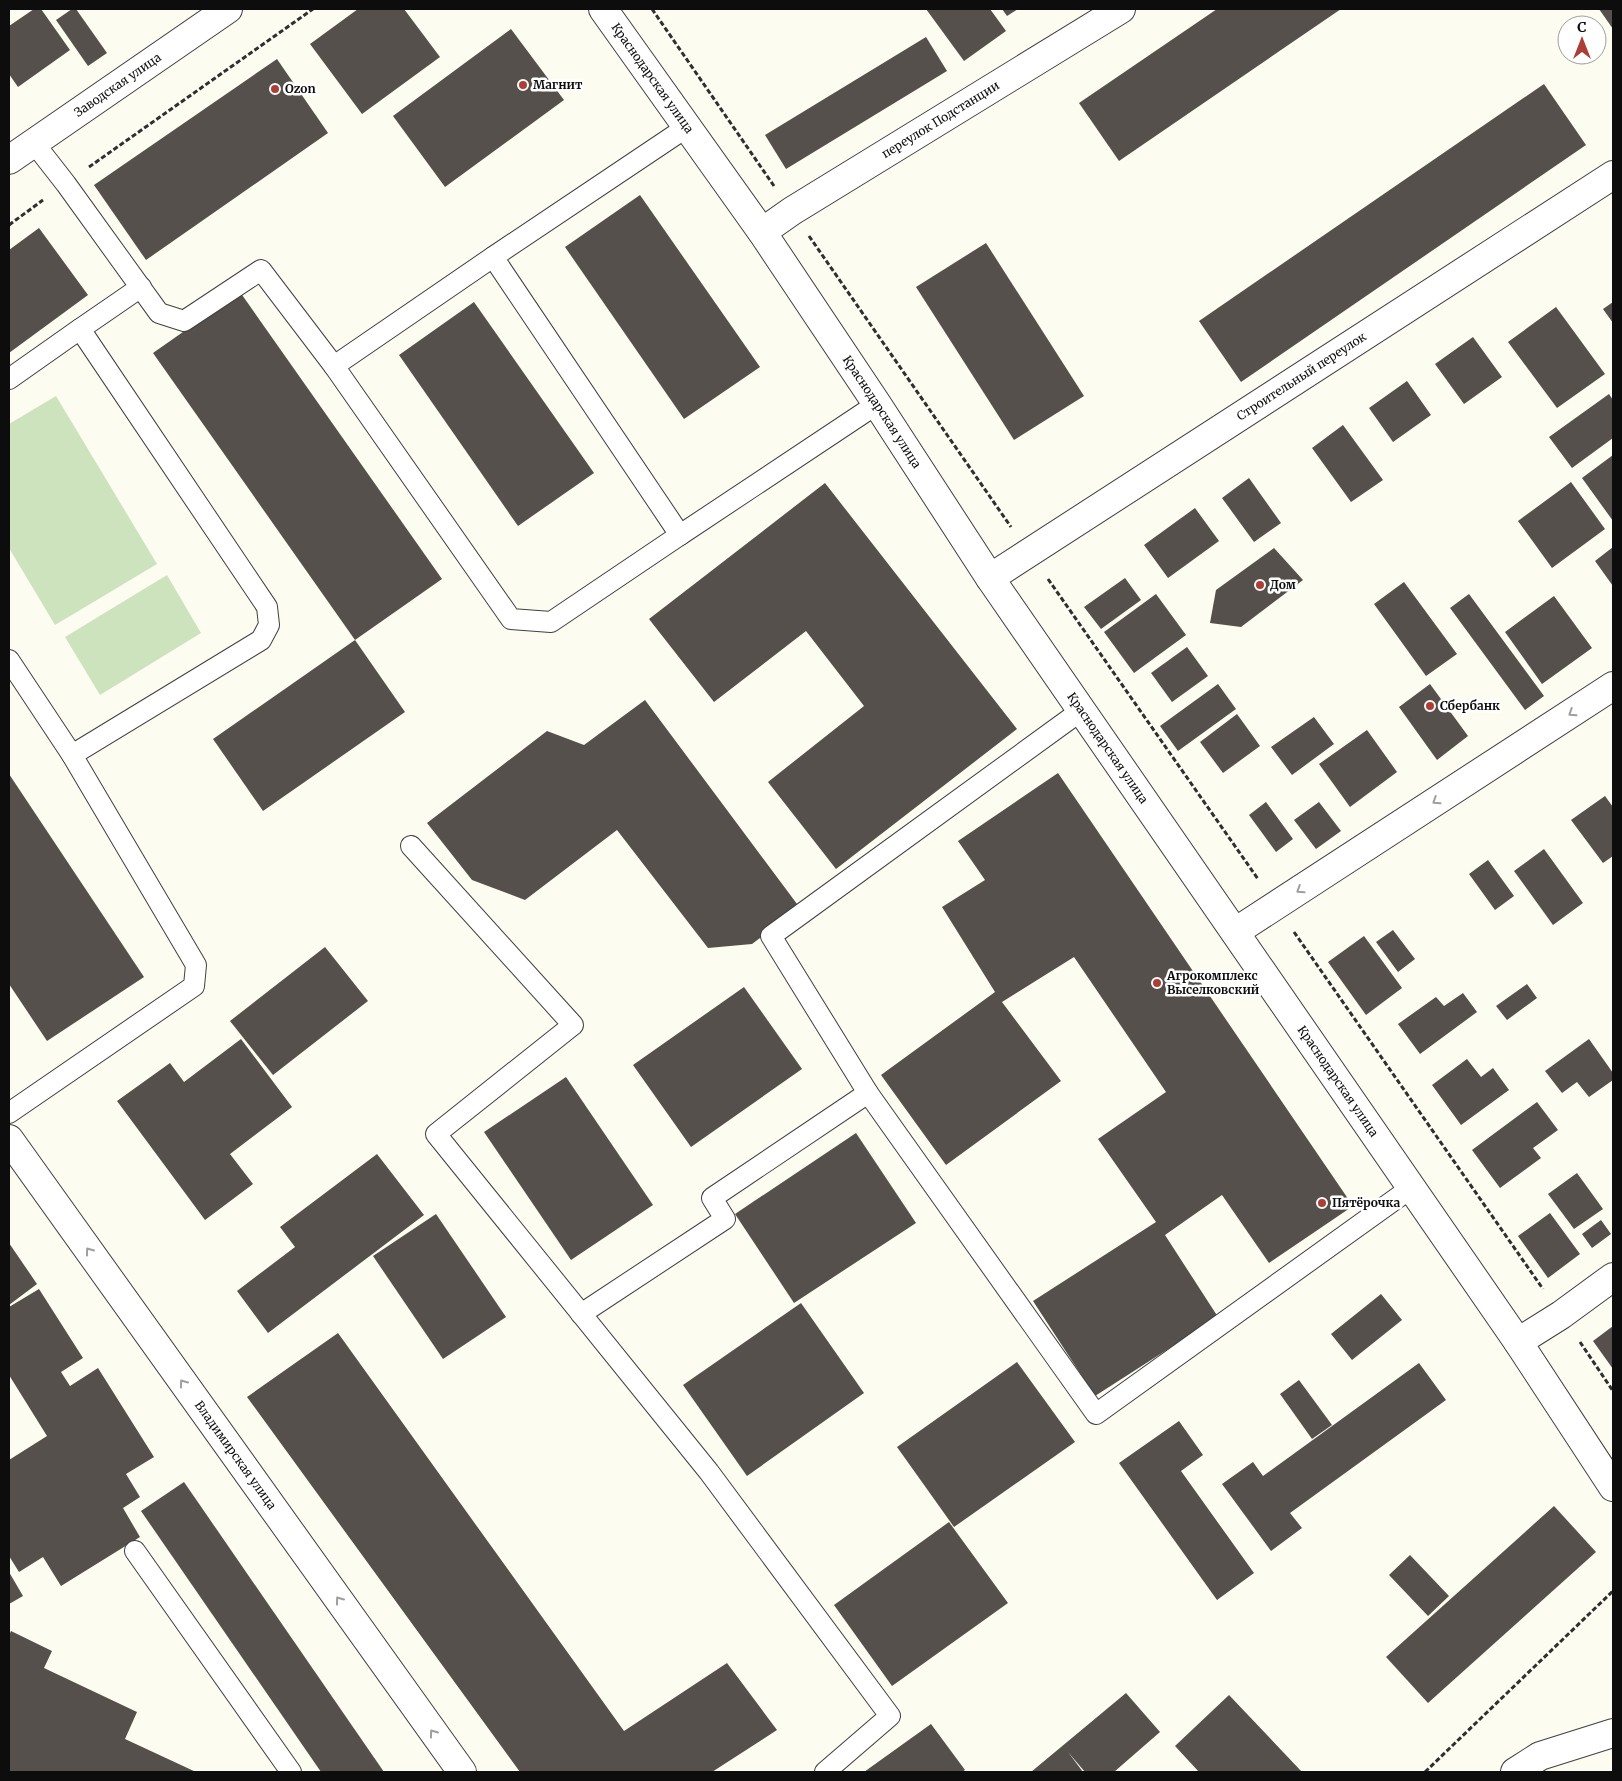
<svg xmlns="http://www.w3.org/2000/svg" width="1622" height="1781" viewBox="0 0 1622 1781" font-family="Merriweather,serif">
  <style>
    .green { fill: #cde3be }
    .building { fill: #55504b }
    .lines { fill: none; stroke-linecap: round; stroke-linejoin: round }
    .service-casing { stroke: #404040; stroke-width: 22 }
    .minor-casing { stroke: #404040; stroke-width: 30 }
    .tertiary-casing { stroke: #404040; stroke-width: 30 }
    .path { stroke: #2f2f2f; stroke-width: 3; stroke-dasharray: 5 2.5; stroke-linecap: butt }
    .service { stroke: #fff; stroke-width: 20 }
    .minor { stroke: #fff; stroke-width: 28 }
    .tertiary { stroke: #fff; stroke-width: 28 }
    .oneway { stroke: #9e9e9e }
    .poi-dot { fill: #ac3e37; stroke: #fff; stroke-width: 2 }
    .labels { text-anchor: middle; stroke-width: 5; stroke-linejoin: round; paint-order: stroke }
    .street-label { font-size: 12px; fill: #0d0d0d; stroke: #fff }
    .poi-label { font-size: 12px; font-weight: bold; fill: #0d0d0d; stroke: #fff; text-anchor: start }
  </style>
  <rect width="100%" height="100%" fill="#fdfcf0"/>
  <g class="green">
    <polygon points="56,396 157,564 55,625 9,548 9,424"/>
    <polygon points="167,575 201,633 100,695 65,637"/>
  </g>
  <g class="building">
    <polygon points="34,9 41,9 70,50 18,87 9,74 9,26"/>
    <polygon points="72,9 76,9 107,53 88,66 56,20"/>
    <polygon points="358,9 404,9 440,57 362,114 310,44"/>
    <polygon points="926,9 990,9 1006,31 964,61"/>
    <polygon points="1002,9 1018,9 1007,16"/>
    <polygon points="1217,9 1341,9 1119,161 1079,103"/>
    <polygon points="1599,9 1613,9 1613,29"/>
    <polygon points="511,29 564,100 445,187 393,116"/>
    <polygon points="926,37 947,71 786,169 765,135"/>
    <polygon points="277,59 328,133 146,260 94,185"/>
    <polygon points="1544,84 1586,145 1241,382 1199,321"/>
    <polygon points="640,195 760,367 684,419 565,247"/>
    <polygon points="39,228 88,295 9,353 9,250"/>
    <polygon points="986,243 1084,396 1014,440 916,287"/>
    <polygon points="240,292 442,579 355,640 153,353"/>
    <polygon points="474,302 594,473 518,526 399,355"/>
    <polygon points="1613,302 1613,323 1603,309"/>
    <polygon points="1556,307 1605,374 1557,408 1508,342"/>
    <polygon points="1473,337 1502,377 1464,404 1435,364"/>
    <polygon points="1407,381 1431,415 1393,442 1369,408"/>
    <polygon points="1609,394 1613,400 1613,438 1572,468 1549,437"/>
    <polygon points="1343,425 1383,480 1351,502 1312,448"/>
    <polygon points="1613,455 1613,521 1582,478"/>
    <polygon points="1249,478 1281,523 1254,542 1222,498"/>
    <polygon points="1571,482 1605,529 1552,568 1518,521"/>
    <polygon points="825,483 1017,729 836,869 768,782 864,706 806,631 714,702 649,619"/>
    <polygon points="1195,508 1219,541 1168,578 1144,545"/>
    <polygon points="1613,547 1613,586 1595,561"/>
    <polygon points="1274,548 1303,580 1241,627 1210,623 1216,590"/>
    <polygon points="1125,578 1141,600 1101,629 1084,607"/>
    <polygon points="1404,582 1457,654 1426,676 1374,604"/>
    <polygon points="1156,594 1186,635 1134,673 1104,632"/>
    <polygon points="1469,594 1544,696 1525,710 1450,608"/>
    <polygon points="1554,596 1592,648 1542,684 1505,632"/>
    <polygon points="355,640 405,712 263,811 213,739"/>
    <polygon points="1187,647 1208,676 1172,702 1151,673"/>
    <polygon points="1218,684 1236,709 1178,751 1160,726"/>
    <polygon points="1430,684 1468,736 1437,760 1399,707"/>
    <polygon points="645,700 800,908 752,944 708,948 617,830 525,900 472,880 427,823 547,731 584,745"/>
    <polygon points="1237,714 1260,746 1223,773 1200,742"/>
    <polygon points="1314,717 1334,744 1292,775 1271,747"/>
    <polygon points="1367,730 1397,772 1350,807 1319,764"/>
    <polygon points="1058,773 1353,1206 1269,1263 1222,1195 1165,1235 1218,1317 1095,1396 1033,1301 1156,1222 1098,1139 1166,1092 1074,957 1002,1002 1061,1081 946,1165 881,1075 995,992 942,907 985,880 958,841"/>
    <polygon points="9,774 144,977 47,1041 9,984"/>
    <polygon points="1605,796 1613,807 1613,856 1603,863 1571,820"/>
    <polygon points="1266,802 1293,839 1276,852 1249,815"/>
    <polygon points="1319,802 1341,831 1316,849 1294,820"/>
    <polygon points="1544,849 1583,903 1553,925 1514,871"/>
    <polygon points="1488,860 1514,896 1495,910 1469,874"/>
    <polygon points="1393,930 1415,959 1398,972 1376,942"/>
    <polygon points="1364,936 1402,988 1366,1015 1328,962"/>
    <polygon points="325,947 368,1001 273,1075 230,1021"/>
    <polygon points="1527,984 1537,998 1507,1020 1496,1006"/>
    <polygon points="744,987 802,1069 691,1147 633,1065"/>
    <polygon points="1463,993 1477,1012 1420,1054 1398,1024 1436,997 1444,1006"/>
    <polygon points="241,1039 292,1107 230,1154 253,1184 205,1220 117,1101 170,1063 184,1082"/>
    <polygon points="1589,1039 1613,1073 1613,1080 1589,1097 1577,1082 1562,1093 1545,1071"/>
    <polygon points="1467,1059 1481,1077 1493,1068 1509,1090 1461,1125 1432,1085"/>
    <polygon points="566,1077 653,1205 571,1260 484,1132"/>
    <polygon points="1537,1102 1558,1130 1533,1148 1541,1158 1500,1188 1472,1150"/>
    <polygon points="856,1133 916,1223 794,1303 735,1214"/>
    <polygon points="377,1154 424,1215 268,1333 237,1291 295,1247 280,1227"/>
    <polygon points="1577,1173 1603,1209 1574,1229 1548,1194"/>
    <polygon points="1550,1213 1580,1254 1548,1278 1518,1236"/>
    <polygon points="436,1214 506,1317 443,1359 373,1256"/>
    <polygon points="1601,1220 1611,1234 1592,1248 1582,1234"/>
    <polygon points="9,1243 37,1284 9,1305"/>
    <polygon points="39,1289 83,1358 61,1372 70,1386 98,1368 154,1457 126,1474 140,1497 123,1508 140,1537 61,1586 43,1557 19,1572 9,1556 9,1460 47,1436 9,1375 9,1307"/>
    <polygon points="1381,1294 1402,1320 1352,1360 1331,1334"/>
    <polygon points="801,1303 864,1393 747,1476 683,1385"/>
    <polygon points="1613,1326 1613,1369 1593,1341"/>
    <polygon points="338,1333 624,1731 727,1663 777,1730 712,1772 520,1772 247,1397"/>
    <polygon points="1017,1362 1075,1442 954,1527 897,1447"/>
    <polygon points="1419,1363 1446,1400 1290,1513 1302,1528 1271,1551 1222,1484 1253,1462 1263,1476"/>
    <polygon points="1299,1380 1332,1425 1312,1439 1280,1394"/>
    <polygon points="1179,1421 1203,1455 1181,1471 1254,1573 1217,1600 1119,1463"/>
    <polygon points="184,1482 384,1772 321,1772 141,1511"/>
    <polygon points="1554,1506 1596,1552 1428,1703 1386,1657"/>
    <polygon points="949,1522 1008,1603 892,1686 834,1605"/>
    <polygon points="1410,1555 1449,1596 1428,1616 1389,1575"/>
    <polygon points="9,1572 23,1596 9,1604"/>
    <polygon points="11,1631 52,1651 44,1668 137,1712 125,1739 196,1772 9,1772 9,1635"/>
    <polygon points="1126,1693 1160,1732 1114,1772 1085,1772 1068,1752 1083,1772 1031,1772"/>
    <polygon points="1229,1695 1302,1772 1199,1772 1175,1746"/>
    <polygon points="931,1724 965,1770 962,1772 864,1772"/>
  </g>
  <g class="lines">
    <g class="service-casing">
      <g id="service">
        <polyline points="687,127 493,257 680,535 877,404"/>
        <polyline points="34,143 66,184 159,313 184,321 261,270 334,366"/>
        <polyline points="493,257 334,366 511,619 551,622 680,535"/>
        <polyline points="80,329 141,287"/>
        <polyline points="9,379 80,329 267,607 269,625 261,640 72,755 9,660"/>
        <polyline points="411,846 573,1025 436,1134 709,1472 890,1716 825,1772"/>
        <polyline points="868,1093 771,936 1082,710"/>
        <polyline points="9,1113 194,986 196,965 72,755"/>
        <polyline points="581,1314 725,1219 712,1198 868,1093 1096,1414 1411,1188"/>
        <polyline points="135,1551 291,1772"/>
      </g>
    </g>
    <g class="minor-casing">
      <g id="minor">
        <path id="s1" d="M 9,160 L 228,9"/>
        <path id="s2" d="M 762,232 L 792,211 L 1121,9"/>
        <path id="s3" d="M 990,578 L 1613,175"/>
        <polyline points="1235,932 1613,686"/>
        <polyline points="1518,1342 1561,1315 1613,1277"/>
        <polyline points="1515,1772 1540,1756 1613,1733"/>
      </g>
    </g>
    <g class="tertiary-casing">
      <g id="tertiary">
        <path id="s4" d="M 603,9 L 762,232 L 877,404 L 990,578 L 1518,1342 L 1613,1487"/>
        <path id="s5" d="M 9,1139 L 462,1772"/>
      </g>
    </g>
    <g class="path">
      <polyline points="652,9 774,186"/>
      <polyline points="89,167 313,9"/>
      <polyline points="9,225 43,200"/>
      <polyline points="809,236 1011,527"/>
      <polyline points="1048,579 1258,879"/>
      <polyline points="1294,932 1543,1289"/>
      <polyline points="1580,1342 1613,1391"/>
      <polyline points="1425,1772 1613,1591"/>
    </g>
    <use href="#service" class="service"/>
    <use href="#minor" class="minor"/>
    <use href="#tertiary" class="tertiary"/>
  </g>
  <defs><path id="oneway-chevron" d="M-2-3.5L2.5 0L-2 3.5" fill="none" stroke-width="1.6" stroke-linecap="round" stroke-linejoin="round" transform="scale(1.25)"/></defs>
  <g class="oneway">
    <use href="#oneway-chevron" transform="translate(1572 713) rotate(147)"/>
    <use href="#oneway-chevron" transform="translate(1436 801) rotate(147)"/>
    <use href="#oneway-chevron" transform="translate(1300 890) rotate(147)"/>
    <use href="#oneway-chevron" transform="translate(89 1251) rotate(-126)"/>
    <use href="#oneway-chevron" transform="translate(183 1383) rotate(-126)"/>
    <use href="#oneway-chevron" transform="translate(339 1600) rotate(-126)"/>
    <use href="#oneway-chevron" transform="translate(433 1733) rotate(-126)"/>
  </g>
  <g class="poi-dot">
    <circle cx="523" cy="85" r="5"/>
    <circle cx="275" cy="89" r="5"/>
    <circle cx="1260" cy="585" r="5"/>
    <circle cx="1430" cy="706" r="5"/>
    <circle cx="1157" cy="983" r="5"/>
    <circle cx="1322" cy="1203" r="5"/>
  </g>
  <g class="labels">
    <g class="street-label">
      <text dy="4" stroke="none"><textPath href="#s4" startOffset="85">Краснодарская улица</textPath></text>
      <text dy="4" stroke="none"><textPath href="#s1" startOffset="132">Заводская улица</textPath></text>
      <text dy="4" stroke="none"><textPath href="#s2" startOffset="211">переулок Подстанции</textPath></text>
      <text dy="4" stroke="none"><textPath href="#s3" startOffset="371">Строительный переулок</textPath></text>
      <text dy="4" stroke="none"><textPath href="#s4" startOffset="490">Краснодарская улица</textPath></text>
      <text dy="4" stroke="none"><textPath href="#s4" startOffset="895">Краснодарская улица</textPath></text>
      <text dy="4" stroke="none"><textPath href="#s4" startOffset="1300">Краснодарская улица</textPath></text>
      <text dy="4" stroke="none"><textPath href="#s5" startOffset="389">Владимирская улица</textPath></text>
    </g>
    <g class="poi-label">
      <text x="533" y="89">Магнит</text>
      <text x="285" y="93">Ozon</text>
      <text x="1270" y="589">Дом</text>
      <text x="1440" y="710">Сбербанк</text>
      <text x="1167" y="980">Агрокомплекс<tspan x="1167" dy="14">Выселковский</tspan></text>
      <text x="1332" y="1207">Пятёрочка</text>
    </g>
  </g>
  <rect width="1622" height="1781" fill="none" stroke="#0d0d0d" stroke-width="20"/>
  <g transform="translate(1582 40)"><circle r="24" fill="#ffffff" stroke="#9e9e9e"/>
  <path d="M0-4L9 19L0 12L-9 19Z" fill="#ac3e37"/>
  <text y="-8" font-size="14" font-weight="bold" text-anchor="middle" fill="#0d0d0d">С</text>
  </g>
</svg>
